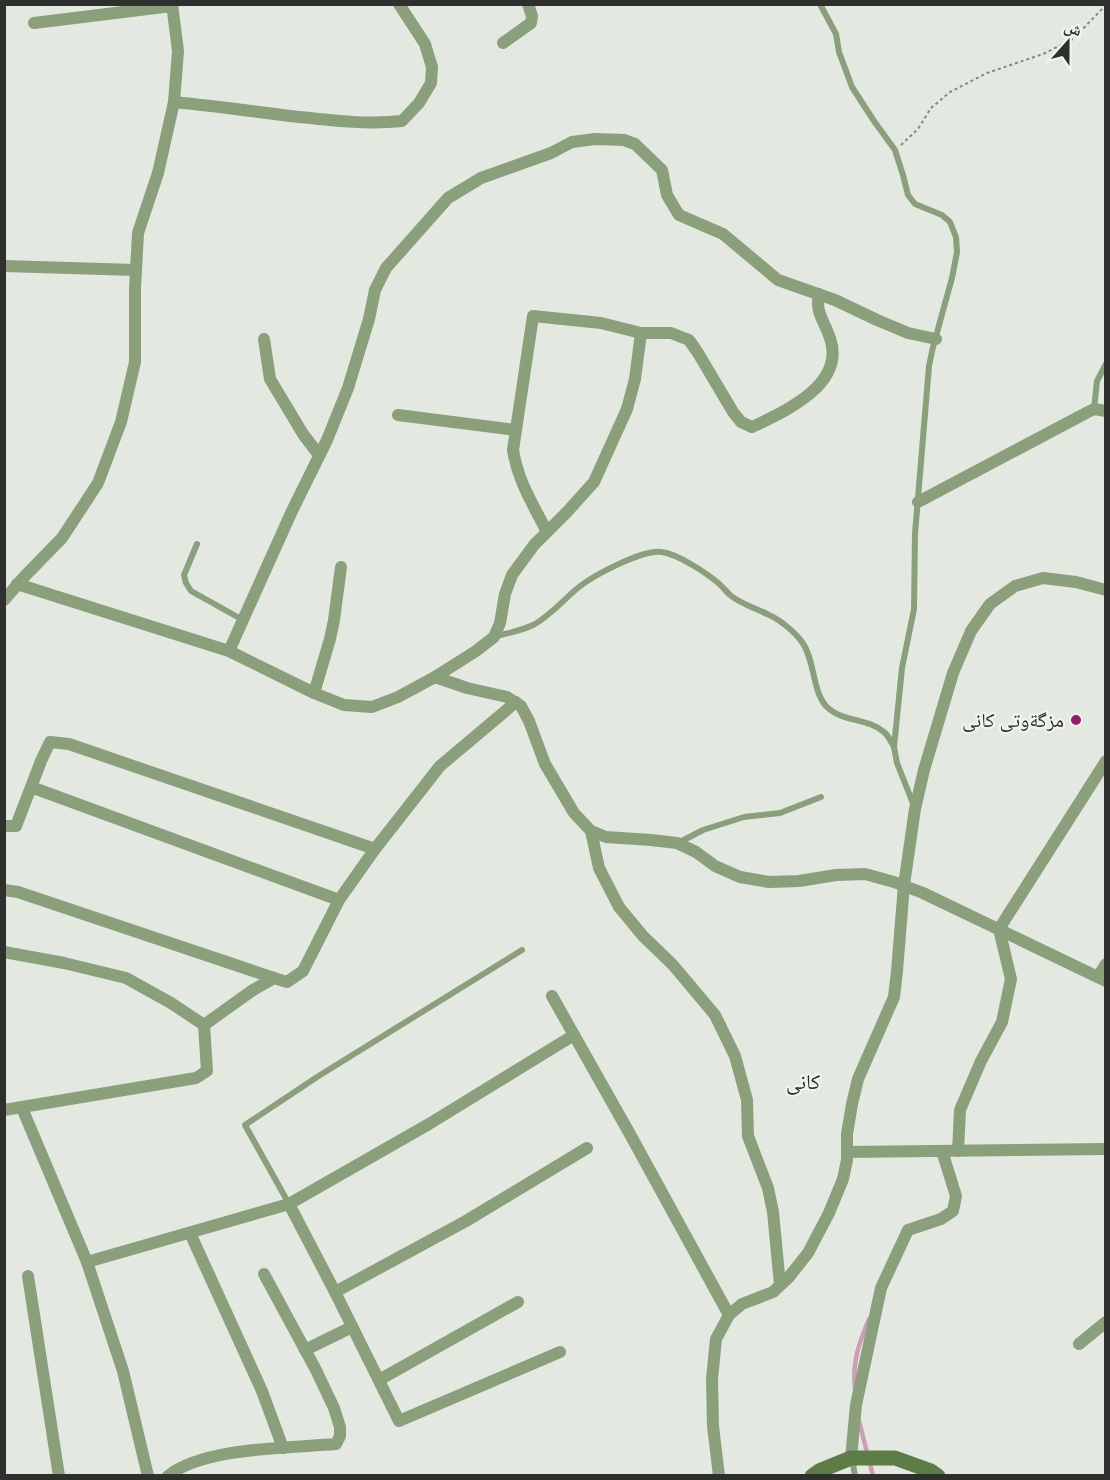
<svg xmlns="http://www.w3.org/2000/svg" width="1110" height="1480" viewBox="0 0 1110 1480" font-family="Spectral,'Noto Naskh Arabic',serif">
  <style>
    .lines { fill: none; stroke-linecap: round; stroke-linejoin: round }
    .stream { stroke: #cf9cb5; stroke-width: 4.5 }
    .path { stroke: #838781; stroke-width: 2; stroke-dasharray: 3 3; stroke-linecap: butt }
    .lane { stroke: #89a07b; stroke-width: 6 }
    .street { stroke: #89a07b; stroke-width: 12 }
    .secondary { stroke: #5d7d46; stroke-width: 15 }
    .poi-dot { fill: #9b196d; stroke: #f0f6ed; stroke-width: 2 }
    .labels { text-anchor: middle; stroke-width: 4.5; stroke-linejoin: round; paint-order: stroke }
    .poi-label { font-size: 20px; fill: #2e302d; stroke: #f0f6ed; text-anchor: end }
    .neighbourhood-label { font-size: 21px; fill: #262a24; stroke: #f0f6ed }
  </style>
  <rect width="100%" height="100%" fill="#e3e9e0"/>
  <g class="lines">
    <g class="stream">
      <path d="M 855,1389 C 852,1362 859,1343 869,1319"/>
      <polyline points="859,1421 873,1476"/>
    </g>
    <polyline class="path" points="901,145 918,129 931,108 950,92 987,73 1043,54 1073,39 1106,5"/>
    <g class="lane">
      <polyline points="820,4 836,34 839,52 852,87 874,121 895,150 903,175 908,195 915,204 942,215 950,222 956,237 957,252 952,278 933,347 929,366 915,534 914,609 902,668 894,747 897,763 914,806"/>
      <polyline points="1094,409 1097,381 1106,364"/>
      <polyline points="197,544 184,575 186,583 191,591 243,620"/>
      <path d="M 494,637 C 507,633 521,631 533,625 C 550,616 564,599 579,587 C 594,575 643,549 662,552 C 677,554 705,572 717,582 C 722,586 726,591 730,595 C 741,604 755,608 767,614 C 779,619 794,631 802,642 C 815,660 812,690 826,706 C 841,722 868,718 884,732 C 888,735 891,742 894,747"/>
      <polyline points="678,843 703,830 744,817 780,813 821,797"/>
      <polyline points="289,1204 245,1125 317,1077 522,950"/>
      <polyline points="852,1458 855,1476"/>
    </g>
    <g class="street">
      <polyline points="34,23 172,6"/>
      <polyline points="503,43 531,23 532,16 528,4"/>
      <path d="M 174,102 C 213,106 252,111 290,116 C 328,120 365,125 402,121 L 419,103 L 431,83 L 432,67 L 425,44 L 399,4"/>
      <polyline points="4,266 136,270"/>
      <polyline points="264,339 270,379 303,434 319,455"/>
      <polyline points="398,415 516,430"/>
      <polyline points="918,502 1088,412 1094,409 1106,411"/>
      <path d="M 547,532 C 533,504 518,482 513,450 L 533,316 L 601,323 L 641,333 L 671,333 L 689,340 L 698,353 L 733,412 L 741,422 L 752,427 C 786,411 846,384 830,338 C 824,320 815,313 819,294"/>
      <polyline points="17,584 229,651 314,693 344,705 372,707 398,697 435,677 476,651 494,637 500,623 505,594 512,575 534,545 567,512 594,482 627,409 635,379 641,333"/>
      <polyline points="4,600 24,577 62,538 98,483 121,422 135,362 135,289 138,233 158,173 174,102 178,51 172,4"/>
      <polyline points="229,651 292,511 327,440 348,388 369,319 375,290 386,268 448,198 481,178 551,153 572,142 595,139 624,140 635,144 662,170 667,195 679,215 723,234 778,280 835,300 877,320 908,333 936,339"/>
      <polyline points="435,677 467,688 507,697 521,706 529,721 545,764 574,813 591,831 606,837 651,840 677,843 696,852 715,866 740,877 769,882 799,881 836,875 865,874 894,882 923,893 1106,981"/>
      <polyline points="314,693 330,639 334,620 341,567"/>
      <polyline points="31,787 339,900"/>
      <polyline points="4,826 16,826 41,761 50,742 69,744 375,849"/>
      <polyline points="591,831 599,868 619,907 643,936 673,965 715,1015 735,1056 747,1100 748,1136 768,1188 773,1212 780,1285"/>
      <polyline points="4,890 18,892 274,978"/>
      <polyline points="4,952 64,963 126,978 171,1003 204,1025"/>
      <polyline points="1098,977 1106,964"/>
      <polyline points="552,996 631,1136 729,1315"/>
      <polyline points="22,1108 87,1262 123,1371 148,1476"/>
      <polyline points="4,1110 196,1078 207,1071 204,1025 253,990 274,978 287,982 303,971 339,900 375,849 440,766 516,702"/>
      <polyline points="958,1151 960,1110 981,1061 1002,1022 1011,979 999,929 1106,761"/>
      <polyline points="847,1152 1106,1149"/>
      <polyline points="289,1204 335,1292 399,1421 560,1352"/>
      <polyline points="190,1233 262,1391 283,1448"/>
      <polyline points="87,1262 289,1204 429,1124 574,1035"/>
      <polyline points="28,1276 59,1476"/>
      <polyline points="335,1292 466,1221 587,1148"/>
      <polyline points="1079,1344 1106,1322"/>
      <polyline points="305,1350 352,1327"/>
      <polyline points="379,1380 518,1302"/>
      <polyline points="851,1458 856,1405 881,1288 908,1230 941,1219 953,1211 956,1196 942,1151"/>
      <path d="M 168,1476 C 203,1447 291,1448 336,1444 L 340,1436 L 340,1427 L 334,1408 L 316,1370 L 264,1274"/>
      <polyline points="719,1476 713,1426 712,1379 716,1339 729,1315 742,1304 773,1292 789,1277 808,1253 829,1213 843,1179 847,1160 847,1134 852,1104 858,1079 894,997 897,971 904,885 915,809 924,770 953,673 971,631 990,604 1015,586 1043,578 1076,582 1106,590"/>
    </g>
    <polyline class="secondary" points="812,1476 819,1471 851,1458 895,1458 931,1471 938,1476"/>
  </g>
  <circle class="poi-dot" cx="1076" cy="720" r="6"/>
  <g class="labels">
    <g class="poi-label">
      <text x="1064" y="727">مزگةوتی کانی</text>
    </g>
    <g class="neighbourhood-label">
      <text x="803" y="1089">کانی</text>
    </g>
  </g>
  <rect width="1110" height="1480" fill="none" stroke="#2e302d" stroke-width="12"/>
  <g transform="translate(1068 42) rotate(21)" stroke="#f0f6ed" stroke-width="4.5" paint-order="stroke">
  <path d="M0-4.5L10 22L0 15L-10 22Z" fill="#2e302d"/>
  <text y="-9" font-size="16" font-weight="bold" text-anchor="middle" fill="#2e302d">ش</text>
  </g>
</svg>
